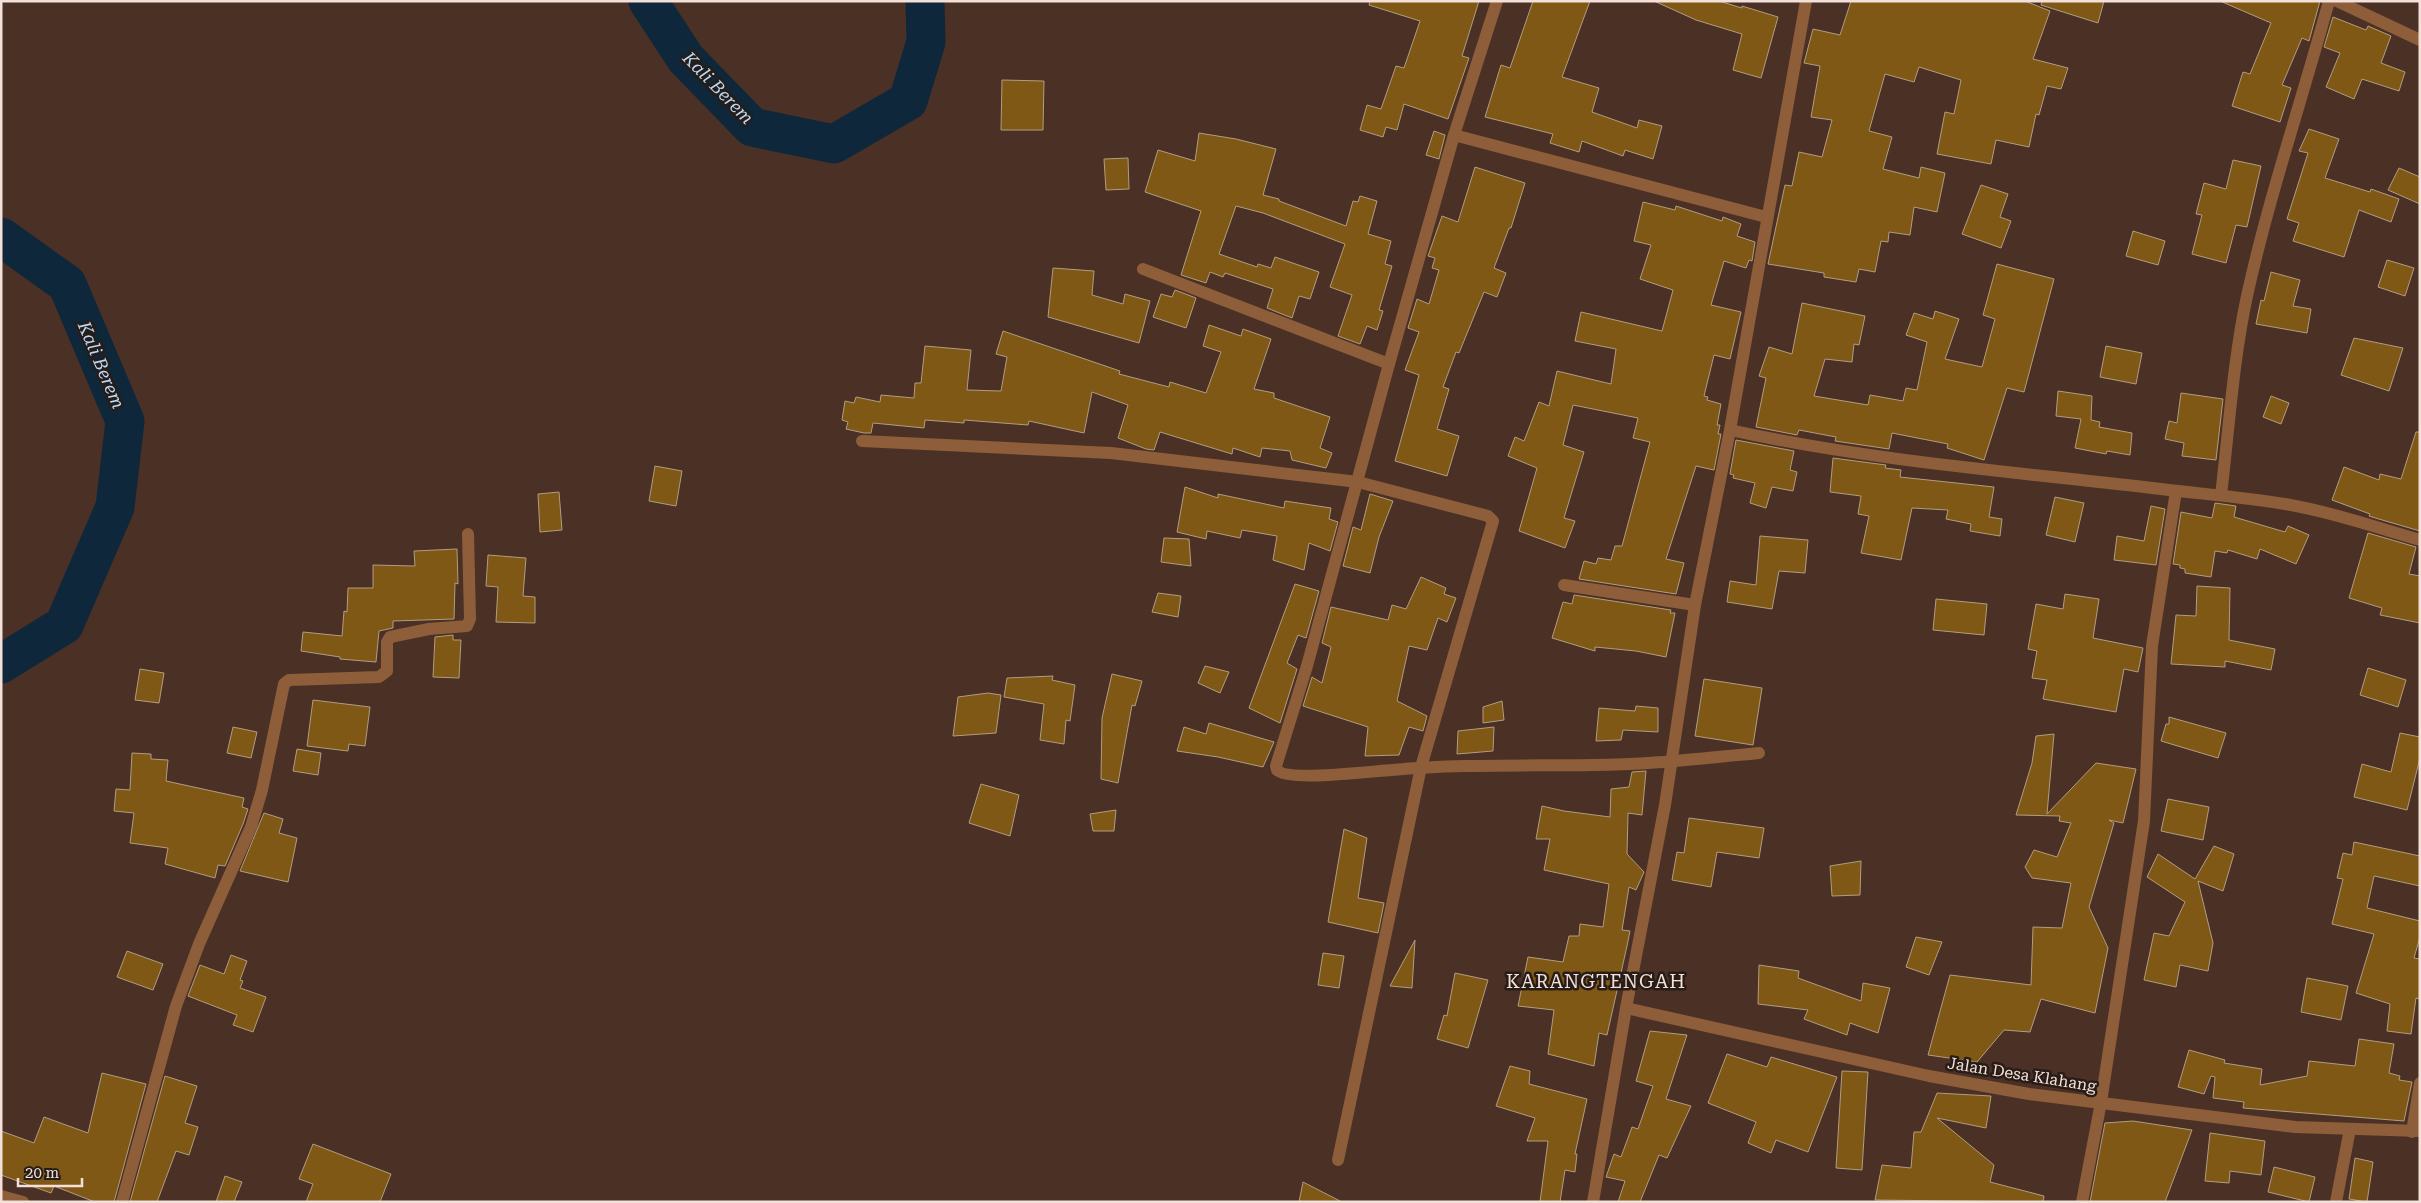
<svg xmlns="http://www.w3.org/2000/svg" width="2421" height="1203" viewBox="0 0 2421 1203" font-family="'Roboto Serif',serif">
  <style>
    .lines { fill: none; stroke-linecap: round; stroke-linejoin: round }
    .river { stroke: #0f273b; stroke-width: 39 }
    .building { fill: #805815; stroke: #b19d81 }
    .minor { stroke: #8d5e39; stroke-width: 12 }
    .tertiary { stroke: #8d5e39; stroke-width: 12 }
    .labels { text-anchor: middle; stroke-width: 5; stroke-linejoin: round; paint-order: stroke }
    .street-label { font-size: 16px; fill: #f3e0d9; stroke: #281c17 }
    .water-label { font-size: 18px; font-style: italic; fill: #b5dafa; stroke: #281c17 }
    .quarter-label { font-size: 19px; letter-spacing: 1px; fill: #f3e0d9; stroke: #281c17 }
  </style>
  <rect width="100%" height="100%" fill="#4b3025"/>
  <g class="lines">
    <g class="river">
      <polyline points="648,1 686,59 752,127 834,144 908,101 926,42 925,1"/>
      <polyline points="1,237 67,284 125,421 115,507 64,625 1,664"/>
    </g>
  </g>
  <g class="building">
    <polygon points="1370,1 1479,1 1462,56 1469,58 1448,119 1404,104 1397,130 1386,127 1383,137 1360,130 1367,105 1381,109 1396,66 1404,68 1420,21 1369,5"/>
    <polygon points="1533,1 1590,1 1562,77 1599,88 1592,112 1637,128 1639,120 1662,126 1653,159 1625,150 1623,156 1582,141 1579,152 1550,143 1553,134 1485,117 1501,65 1510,68"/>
    <polygon points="1654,1 1719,1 1742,8 1742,6 1778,17 1761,78 1733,70 1742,34 1696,20"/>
    <polygon points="1851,1 2025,1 2050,11 2033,59 2068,68 2061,89 2047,86 2039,115 2036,114 2029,147 1996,140 1991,164 1937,154 1945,112 1954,114 1961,80 1919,67 1914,82 1885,74 1869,131 1892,137 1883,169 1919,178 1921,167 1945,173 1937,212 1914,207 1910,235 1889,232 1888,242 1881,241 1875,272 1859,269 1856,282 1824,277 1824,273 1768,264 1785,185 1792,186 1799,152 1822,157 1832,120 1811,117 1820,66 1804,63 1813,29 1840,35"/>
    <polygon points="2042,1 2104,1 2098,23 2041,5"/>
    <polygon points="2220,1 2320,1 2309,41 2302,38 2282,85 2291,88 2280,122 2232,106 2243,72 2250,74 2271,23"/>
    <polygon points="2333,17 2366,30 2368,26 2391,36 2381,63 2405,72 2399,91 2362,79 2354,99 2326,87 2340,53 2324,47"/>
    <polygon points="1002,80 1044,81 1043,130 1001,130"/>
    <polygon points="2309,129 2339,139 2325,178 2370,192 2371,189 2399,199 2391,222 2359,210 2344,257 2293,241 2299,223 2287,219 2308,153 2299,151"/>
    <polygon points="1434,131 1445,135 1439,159 1426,155"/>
    <polygon points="1199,133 1236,139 1276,149 1263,195 1279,199 1279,201 1346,226 1353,201 1358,202 1360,196 1377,201 1368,234 1391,241 1385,264 1392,266 1379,310 1383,311 1377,330 1367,326 1360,344 1338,336 1352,295 1330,287 1345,244 1263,213 1236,206 1219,254 1257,267 1258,264 1271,268 1275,257 1319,272 1310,299 1299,296 1292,318 1267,308 1273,289 1225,273 1223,277 1210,272 1206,283 1181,275 1201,211 1145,192 1158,150 1195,161"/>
    <polygon points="1128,158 1129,189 1106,190 1104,159"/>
    <polygon points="2233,160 2261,166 2247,227 2236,225 2226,263 2192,254 2202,215 2196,214 2204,183 2226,189"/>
    <polygon points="1475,167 1525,183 1511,228 1509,228 1494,268 1506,273 1497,297 1484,292 1459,353 1456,352 1443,387 1449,389 1437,429 1459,436 1447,476 1395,461 1419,375 1405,370 1419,332 1408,328 1417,299 1429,304 1439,270 1432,268 1435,258 1428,256 1442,216 1458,222"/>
    <polygon points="2399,168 2420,177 2420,204 2388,190"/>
    <polygon points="1981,185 2008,194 2000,217 2011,221 2001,248 1962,234"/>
    <polygon points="1643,202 1675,210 1676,206 1722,221 1723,217 1741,224 1737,236 1755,242 1752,261 1749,260 1746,268 1724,261 1711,305 1741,312 1730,359 1714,355 1704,396 1708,397 1707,400 1721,404 1717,425 1720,425 1718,434 1721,434 1714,470 1696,466 1666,559 1684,563 1676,594 1579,579 1584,561 1596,564 1598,558 1611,560 1615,546 1622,546 1650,442 1633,438 1638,418 1573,405 1563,445 1584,452 1564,518 1575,521 1565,548 1519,531 1537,468 1508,456 1515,437 1524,441 1539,402 1549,406 1557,371 1611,384 1616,349 1575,341 1581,312 1662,331 1673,290 1640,279 1651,245 1634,241"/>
    <polygon points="2133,231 2165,241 2158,265 2126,256"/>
    <polygon points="2387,260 2414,268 2405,296 2378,287"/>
    <polygon points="1997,264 2054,279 2024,392 2007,388 1984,460 1947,448 1948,444 1892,433 1889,449 1835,441 1836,437 1799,430 1797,435 1756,427 1766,378 1759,376 1769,347 1792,354 1802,303 1865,316 1859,345 1854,344 1852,362 1825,359 1814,396 1868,405 1870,395 1903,401 1906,388 1917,390 1927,342 1906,335 1914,313 1933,319 1935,311 1959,319 1945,359 1982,367 1995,319 1983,315"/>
    <polygon points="1053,268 1094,271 1092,295 1123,304 1125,294 1150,301 1139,343 1048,317"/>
    <polygon points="2271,272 2300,280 2293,306 2311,309 2307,333 2256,324 2261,300 2264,301"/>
    <polygon points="1175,290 1196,298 1186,328 1153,317 1161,294 1172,297"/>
    <polygon points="1209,325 1241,336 1243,329 1271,339 1254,389 1274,393 1274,398 1330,417 1320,448 1332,453 1326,468 1292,460 1290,451 1262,448 1260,457 1233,448 1232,454 1160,432 1154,450 1146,449 1118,438 1128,405 1092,392 1084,433 1029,421 1028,425 964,420 964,423 925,420 924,428 873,423 871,433 864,433 846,429 848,422 842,420 845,401 854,403 856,397 880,402 881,395 914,398 915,383 921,383 925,346 971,350 967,390 1001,391 1007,357 996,354 1003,331 1120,371 1119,374 1169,387 1170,382 1206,393 1221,352 1203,346"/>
    <polygon points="2354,338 2403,348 2389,391 2341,375"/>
    <polygon points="2106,346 2142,353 2136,384 2100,377"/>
    <polygon points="2058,391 2092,396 2091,420 2100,422 2099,427 2132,433 2130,455 2107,451 2106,454 2075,448 2081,419 2056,416"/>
    <polygon points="2181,393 2223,399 2216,460 2182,456 2184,443 2165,439 2169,421 2177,423"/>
    <polygon points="2271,396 2289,403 2281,424 2263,417"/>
    <polygon points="2416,432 2420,432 2420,531 2372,517 2369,516 2370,514 2332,500 2344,467 2379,480 2380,474 2401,479"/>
    <polygon points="1736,440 1794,451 1790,470 1797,472 1793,491 1772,487 1766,508 1750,503 1755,483 1733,478 1734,475 1730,474"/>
    <polygon points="1833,458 1886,465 1885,468 1901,470 1900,477 1994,487 1989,517 2002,519 2000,536 1970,531 1971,524 1946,519 1948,510 1912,508 1901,560 1861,553 1869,516 1858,514 1861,496 1830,492"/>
    <polygon points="655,466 682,471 676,506 649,501"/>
    <polygon points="1185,487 1218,498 1218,494 1284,508 1285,501 1331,508 1329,519 1338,522 1330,551 1309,543 1304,570 1273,560 1277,536 1242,530 1240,538 1207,531 1206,539 1177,532"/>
    <polygon points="559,492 562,530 540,532 538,494"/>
    <polygon points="1370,494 1393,501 1379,537 1370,573 1343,566 1353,527 1361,530"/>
    <polygon points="2055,497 2084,503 2075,542 2046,535"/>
    <polygon points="2215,503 2236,506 2234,517 2285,532 2288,526 2309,535 2296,564 2260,549 2257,559 2228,550 2227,553 2215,551 2211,577 2185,573 2185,569 2180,568 2180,565 2173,564 2181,512 2212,518"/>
    <polygon points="2151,506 2165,509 2156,565 2114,560 2117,536 2144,541"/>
    <polygon points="2368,533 2416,547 2409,574 2420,576 2420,623 2380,615 2382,608 2349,598"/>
    <polygon points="1760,536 1808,540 1805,573 1779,571 1772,609 1727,602 1730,581 1756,585"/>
    <polygon points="1164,538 1189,539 1191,566 1161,562"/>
    <polygon points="457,549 458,584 455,583 454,619 393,621 393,628 379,631 376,662 340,659 340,657 301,651 303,632 342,636 344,611 347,612 348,588 373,588 373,565 415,566 414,551"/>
    <polygon points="488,555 526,558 523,596 535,597 535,623 496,622 498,587 486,586"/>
    <polygon points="1421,577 1446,588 1444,594 1456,598 1447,622 1438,618 1427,650 1409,646 1397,701 1427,716 1423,731 1409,727 1399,755 1365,756 1368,727 1303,706 1312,677 1322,683 1331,647 1322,643 1331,607 1388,620 1392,605 1406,609"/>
    <polygon points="1295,584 1319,591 1306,638 1298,635 1287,663 1297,669 1280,723 1249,708"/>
    <polygon points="2197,586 2230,588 2229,640 2275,649 2271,670 2225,661 2225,667 2171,664 2176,615 2196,616"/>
    <polygon points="1158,593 1181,596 1178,617 1152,612"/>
    <polygon points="2065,594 2099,599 2093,638 2143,648 2138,672 2124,669 2116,712 2043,699 2047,680 2032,678 2037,651 2028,649 2036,604 2063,609"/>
    <polygon points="1574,595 1671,610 1670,613 1675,613 1666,657 1636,651 1595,647 1595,651 1552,638 1563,602 1572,604"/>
    <polygon points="1936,599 1987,604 1984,635 1933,630"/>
    <polygon points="453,635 453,640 461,640 459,678 433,677 435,637"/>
    <polygon points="1205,666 1229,672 1220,693 1198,683"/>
    <polygon points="2368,668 2406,680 2398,707 2360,695"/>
    <polygon points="140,669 164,673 159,703 135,700"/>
    <polygon points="1112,674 1142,681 1135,706 1132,705 1118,783 1101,779 1102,718"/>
    <polygon points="1053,676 1052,680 1075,685 1070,721 1066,720 1064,744 1040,740 1044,704 1004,697 1007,678"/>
    <polygon points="1704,679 1762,688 1753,745 1695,736"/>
    <polygon points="988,693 1001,695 996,733 953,736 958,697"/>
    <polygon points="313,700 370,707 365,746 349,744 348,751 307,746"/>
    <polygon points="1502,701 1504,720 1483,723 1483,707"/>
    <polygon points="1636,706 1658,708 1658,732 1623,730 1621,740 1596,741 1599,708 1635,711"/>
    <polygon points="2169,717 2226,733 2218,758 2161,741 2166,724 2169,724"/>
    <polygon points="1209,723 1274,742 1263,767 1218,757 1177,751 1184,727 1206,734"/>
    <polygon points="233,727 257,732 251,758 227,753"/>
    <polygon points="1494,727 1493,751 1457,754 1458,731"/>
    <polygon points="2400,733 2420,737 2420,758 2407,810 2354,797 2362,764 2391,772"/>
    <polygon points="2054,734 2047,814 2096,763 2136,769 2123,823 2109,820 2114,823 2089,907 2108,948 2095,1013 2041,999 2030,1032 2004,1030 1977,1062 1928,1055 1950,975 2031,985 2033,927 2062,928 2071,883 2032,878 2025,867 2034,850 2057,857 2071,823 2059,821 2060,816 2016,815 2032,763 2036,736"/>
    <polygon points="297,749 321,753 318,775 293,771"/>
    <polygon points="132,753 151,754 151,759 168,760 166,781 244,798 242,807 248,809 243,824 225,866 218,865 215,878 165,864 168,848 130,843 134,813 114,811 116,789 130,790"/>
    <polygon points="1646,771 1642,815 1628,813 1627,854 1644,872 1636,890 1629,887 1622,930 1630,931 1627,946 1607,1035 1599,1033 1594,1066 1548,1054 1554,1010 1518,1006 1528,957 1563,962 1569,936 1579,936 1580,924 1603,927 1609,884 1544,870 1550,839 1536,839 1542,806 1564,811 1610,817 1611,789 1629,787 1632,772"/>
    <polygon points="981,784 1019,795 1010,836 969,823"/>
    <polygon points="2168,799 2209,807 2203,840 2161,831"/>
    <polygon points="1116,810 1114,831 1093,831 1090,814"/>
    <polygon points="264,813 283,819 279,833 297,838 288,882 240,871"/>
    <polygon points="1689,818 1764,828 1759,858 1717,852 1711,887 1672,880 1677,852 1684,853"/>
    <polygon points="1344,829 1367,838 1358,898 1384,903 1378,933 1328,922"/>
    <polygon points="2354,842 2420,856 2420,886 2374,876 2367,908 2420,921 2420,937 2414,958 2420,959 2420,999 2416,998 2411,1034 2387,1031 2390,1004 2356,993 2374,934 2332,924 2343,879 2337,878 2343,853 2352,855"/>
    <polygon points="2214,846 2234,854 2223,891 2198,881 2213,943 2208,971 2180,965 2176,987 2144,980 2154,933 2169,936 2185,902 2147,877 2158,854 2195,879"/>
    <polygon points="1861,861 1860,895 1832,896 1830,866"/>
    <polygon points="1916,937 1942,942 1929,975 1906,967"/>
    <polygon points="1415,940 1412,988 1390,986"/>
    <polygon points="127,951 163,964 153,990 117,977"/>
    <polygon points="1323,953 1344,956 1339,988 1318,985"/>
    <polygon points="231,955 247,961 240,980 243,981 240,988 266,997 253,1032 233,1025 237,1015 188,996 200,965 224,974"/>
    <polygon points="1759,965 1799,971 1798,978 1861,1001 1863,983 1890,988 1878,1033 1850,1023 1847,1035 1804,1019 1808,1010 1758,1004"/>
    <polygon points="1455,973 1488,980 1468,1048 1437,1039 1444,1015 1447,1016"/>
    <polygon points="2307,978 2348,986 2341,1020 2301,1012"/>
    <polygon points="1650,1031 1687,1035 1666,1099 1691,1106 1667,1158 1659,1155 1640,1202 1618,1202 1625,1181 1606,1177 1614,1154 1621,1157 1632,1127 1638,1129 1653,1086 1636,1081"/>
    <polygon points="2359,1039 2394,1044 2389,1073 2400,1076 2399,1080 2412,1082 2404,1121 2243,1108 2244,1102 2213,1098 2215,1077 2211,1076 2204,1094 2178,1087 2189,1050 2225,1060 2224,1063 2262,1069 2260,1085 2307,1076 2309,1061 2355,1066"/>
    <polygon points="1727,1054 1767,1067 1771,1057 1837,1077 1808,1152 1776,1140 1771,1153 1748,1143 1756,1122 1708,1103"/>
    <polygon points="1510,1066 1530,1071 1529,1084 1587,1099 1575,1154 1577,1154 1575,1172 1565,1170 1560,1202 1540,1202 1548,1141 1527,1141 1535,1118 1496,1106"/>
    <polygon points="1842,1071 1868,1072 1862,1170 1836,1168"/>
    <polygon points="102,1073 146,1084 114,1202 95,1202 54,1186 51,1193 1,1175 1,1131 34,1143 44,1117 88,1133"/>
    <polygon points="165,1076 197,1086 185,1123 198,1127 189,1155 176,1151 157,1202 130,1202"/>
    <polygon points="1937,1093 1991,1096 1986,1128 1937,1118 1994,1165 1990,1182 2044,1196 2043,1202 1875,1200 1882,1165 1911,1168 1914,1132 1921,1132"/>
    <polygon points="2133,1121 2192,1130 2165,1202 2090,1202 2105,1123"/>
    <polygon points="2210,1133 2265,1141 2261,1175 2230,1171 2229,1183 2205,1181"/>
    <polygon points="313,1144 391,1174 380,1202 306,1202 313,1184 299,1179"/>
    <polygon points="2355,1158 2373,1162 2367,1202 2349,1199"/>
    <polygon points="2274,1167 2315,1177 2309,1202 2268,1192"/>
    <polygon points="225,1176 242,1182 234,1202 216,1202"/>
    <polygon points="1303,1182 1342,1202 1299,1202"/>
  </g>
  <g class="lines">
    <g class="minor">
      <path d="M 1497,1 L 1454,135 L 1389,364 L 1307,666 L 1276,766 L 1277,770 C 1287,782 1374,771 1392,770 C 1460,764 1526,766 1593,765 C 1649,765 1704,758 1759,753"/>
      <polyline points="2337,1 2420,40"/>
      <polyline points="1454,135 1766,217"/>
      <polyline points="1143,269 1389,364"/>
      <path d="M 1730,430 C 1871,461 2017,472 2161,489 C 2202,494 2243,497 2285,504 C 2331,512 2375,527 2420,540"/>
      <polyline points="862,441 1111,453 1358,482 1488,516 1493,521 1421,767 1338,1160"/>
      <path d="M 2221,495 C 2229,429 2233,361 2247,296 C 2269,196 2302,100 2329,1"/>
      <polyline points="1564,585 1695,605"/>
      <polyline points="2412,1132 2420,1083"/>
      <polyline points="1,1196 23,1202"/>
      <polyline points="122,1202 176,1006 199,944 251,827 262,790 284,684 289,680 379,677 387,671 387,642 390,637 429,629 467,626 470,619 468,534"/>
      <polyline points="2082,1202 2101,1102 2144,821 2152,646 2176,491"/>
      <polyline points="2336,1202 2350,1129"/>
    </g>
    <g class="tertiary">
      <polyline points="1626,1008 1929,1076 2029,1094 2295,1127 2420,1131"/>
      <polyline points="1593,1202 1626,1008 1665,805 1695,605 1730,430 1806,1"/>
    </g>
  </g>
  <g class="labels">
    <g class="street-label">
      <text transform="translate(2022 1074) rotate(9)" y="6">Jalan Desa Klahang</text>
    </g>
    <g class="water-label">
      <text transform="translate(718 88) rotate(46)" y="6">Kali Berem</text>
      <text transform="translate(101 365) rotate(67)" y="6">Kali Berem</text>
    </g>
    <g class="quarter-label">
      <text x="1596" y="988">KARANGTENGAH</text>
    </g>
  </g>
  <rect width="2421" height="1203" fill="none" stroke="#f3e0d9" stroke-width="5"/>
  <path d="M18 1178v8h64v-8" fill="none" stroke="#f3e0d9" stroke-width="2.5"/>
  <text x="25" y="1178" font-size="15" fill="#f3e0d9" stroke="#281c17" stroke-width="4" paint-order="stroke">20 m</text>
</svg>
